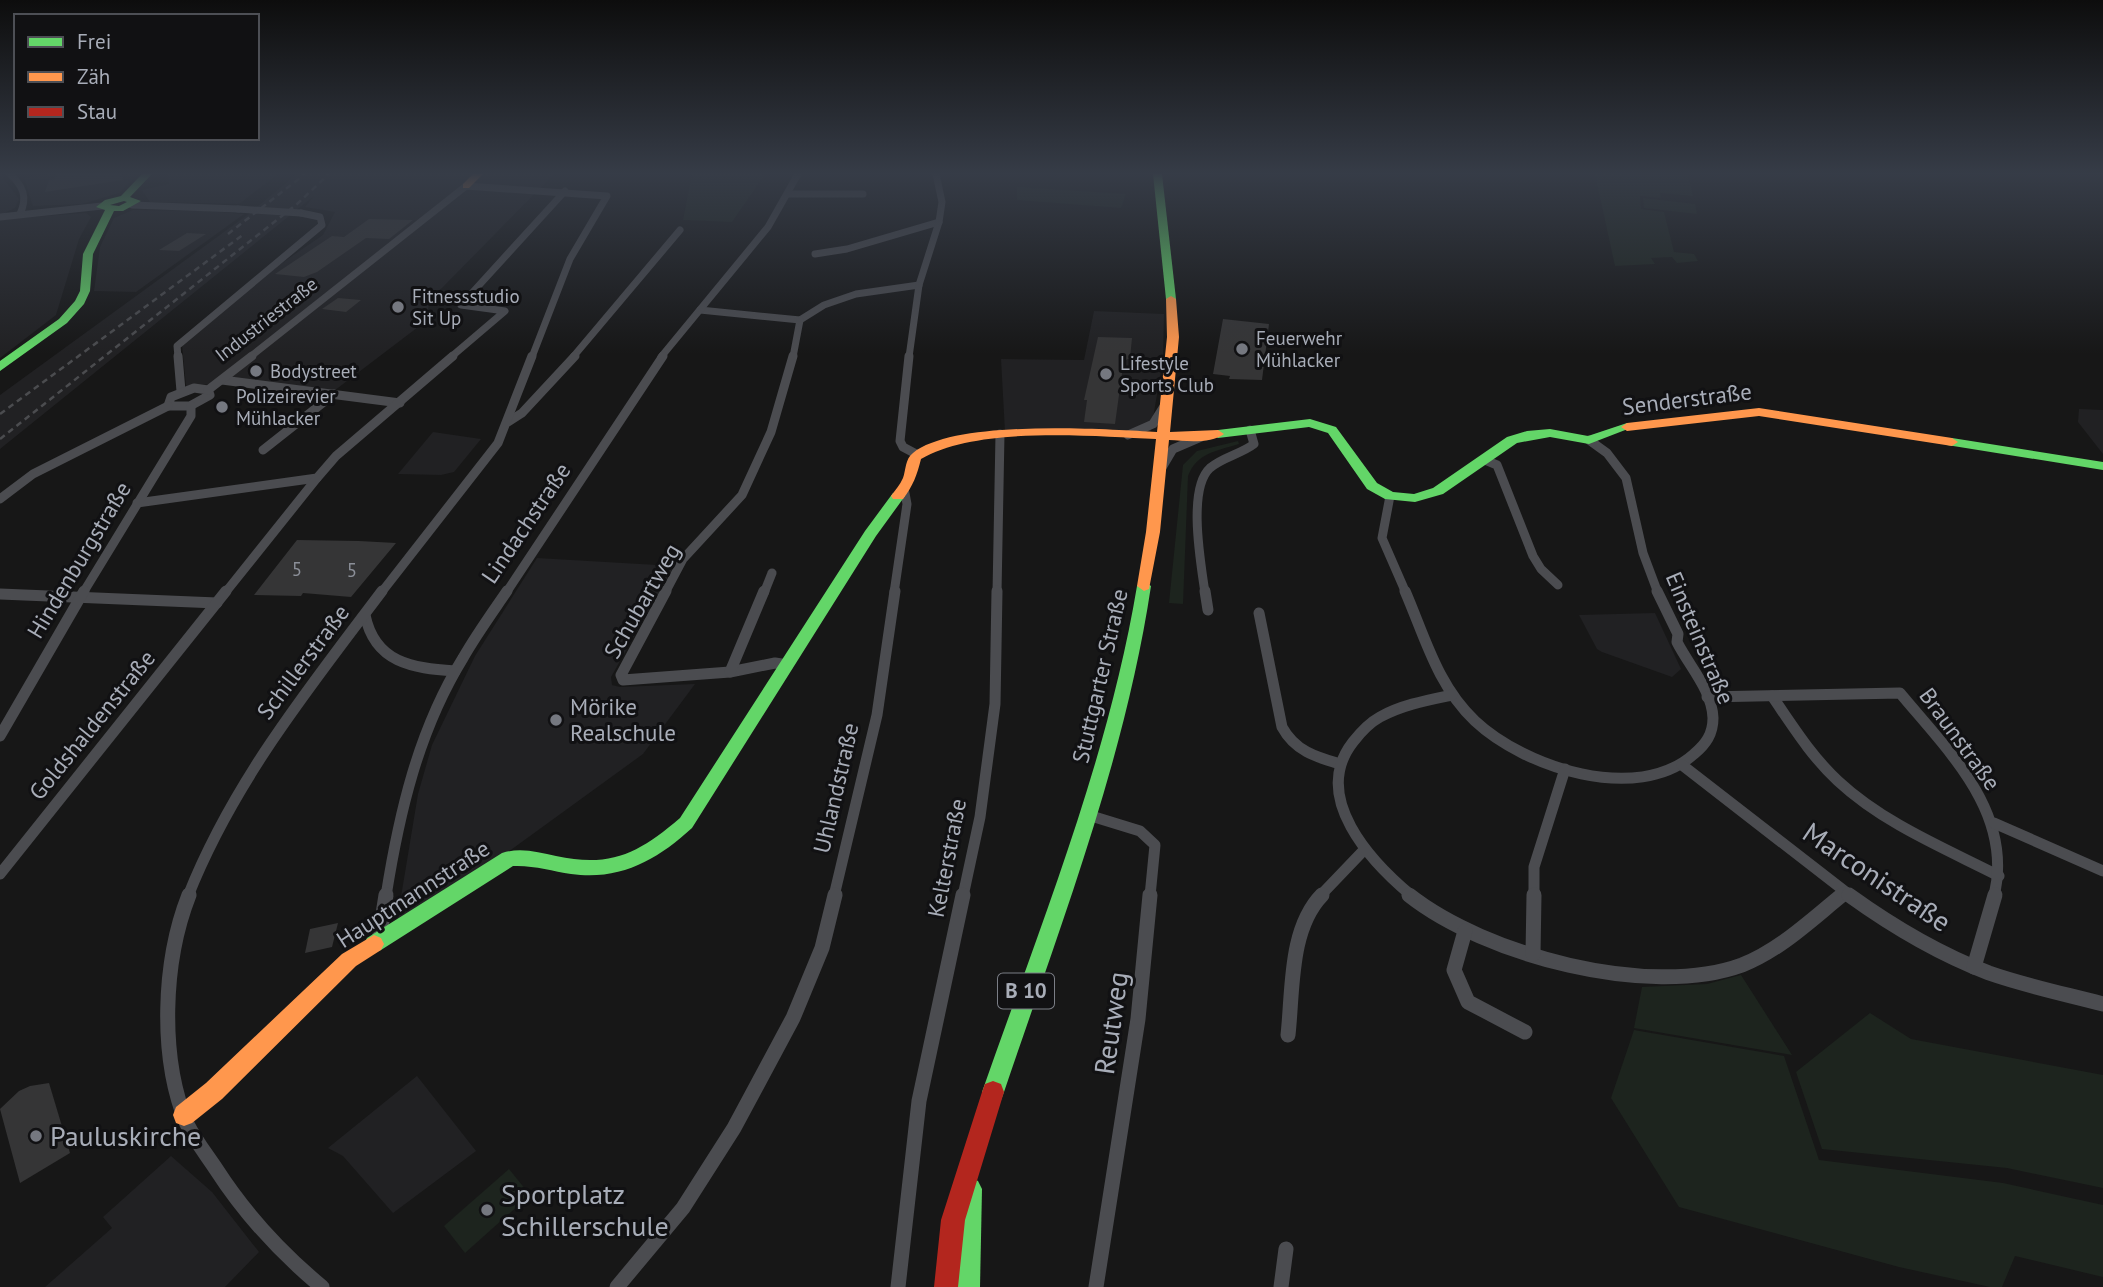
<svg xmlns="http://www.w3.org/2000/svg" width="2103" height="1287" viewBox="0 0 2103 1287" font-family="'PT Sans',sans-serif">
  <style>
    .built { fill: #212123 }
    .green { fill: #1d241e }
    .building { fill: #353536 }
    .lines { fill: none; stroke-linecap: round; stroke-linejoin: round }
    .street-far3 { stroke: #4b4c50; stroke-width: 7 }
    .street-far2 { stroke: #4b4c50; stroke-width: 9 }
    .street-far1 { stroke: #4b4c50; stroke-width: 11 }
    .street { stroke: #4b4c50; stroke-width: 15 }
    .fast { fill: #63d668; fill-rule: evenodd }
    .slow { fill: #ff974d; fill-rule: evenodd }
    .jam { fill: #b3261e; fill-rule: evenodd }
    .rail { stroke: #4b4c4f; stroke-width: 2.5; stroke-dasharray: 6 4.5; stroke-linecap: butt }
    .street-bridge { stroke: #4b4c50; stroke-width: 7 }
    .poi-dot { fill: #757880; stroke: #111113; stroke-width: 2.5 }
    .labels { text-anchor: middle; stroke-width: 6; stroke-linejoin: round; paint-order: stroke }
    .far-poi-label { font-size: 19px; fill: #a8adb8; stroke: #111113; text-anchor: start }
    .far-street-label { font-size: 19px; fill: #a8adb8; stroke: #111113 }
    .number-label { font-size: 19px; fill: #8b8f98 }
    .shield { fill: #111113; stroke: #7b7e86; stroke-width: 2 }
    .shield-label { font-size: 21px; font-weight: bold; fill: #a8adb8 }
    .street-label { font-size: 23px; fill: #a8adb8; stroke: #111113 }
    .poi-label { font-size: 23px; fill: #a8adb8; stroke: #111113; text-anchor: start }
    .near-street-label { font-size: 28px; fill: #a8adb8; stroke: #111113 }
    .near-poi-label { font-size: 28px; fill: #a8adb8; stroke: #111113; text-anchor: start }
  </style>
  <rect width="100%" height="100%" fill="#171717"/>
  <g class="built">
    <polygon points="0,174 19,199 15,208 6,212 6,219 86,213 91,217 79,239 56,315 0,358"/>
    <polygon points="48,174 137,174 119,193 82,204 33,206 24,178"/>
    <polygon points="167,174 278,174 239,204 150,202 142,190 169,184"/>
    <polygon points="297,174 554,174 442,288 424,302 429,304 426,321 326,397 231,383 186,386 182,345 279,265 323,235 335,212 305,207 314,196 0,449 0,395 246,216"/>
    <polygon points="133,210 205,211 244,214 136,292 94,291 100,247 114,218"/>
    <polygon points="1094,311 1164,314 1163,359 1150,436 1005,432 1001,359 1084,360"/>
    <polygon points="2079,409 2103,410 2103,454 2078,422"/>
    <polygon points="433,432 481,439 454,472 441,475 398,474"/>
    <polygon points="537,558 674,566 611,677 612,685 620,687 695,684 643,754 501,857 397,921 418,794 432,745 475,656"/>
    <polygon points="1655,613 1681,669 1672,677 1602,652 1597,649 1579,615"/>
    <polygon points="417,1076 476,1151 393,1213 343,1156 328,1148"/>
    <polygon points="171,1156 212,1192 259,1252 225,1287 45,1287 112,1228 103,1217"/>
  </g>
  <g class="green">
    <polygon points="692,174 765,174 732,222 683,220"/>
    <polygon points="1595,174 1688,175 1693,196 1660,193 1661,198 1640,196 1641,209 1664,212 1674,252 1694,254 1698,261 1677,263 1672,257 1651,258 1655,264 1615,266"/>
    <polygon points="1017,187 1126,194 1121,208 1017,200"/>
    <polygon points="1643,198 1695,204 1697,214 1644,208"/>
    <path d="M 1238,441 L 1239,444 C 1216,451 1197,453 1188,476 L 1183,604 L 1169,603 L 1183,465 L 1197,451 Z"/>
    <polygon points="1741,975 1792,1055 1634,1028 1642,987 1707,984"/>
    <polygon points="1870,1013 1911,1039 2103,1075 2103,1188 2007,1168 1822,1149 1796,1072"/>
    <polygon points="1634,1030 1784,1056 1819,1160 2003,1183 2103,1205 2103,1277 2015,1256 2002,1287 1990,1287 1899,1267 1679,1207 1611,1098"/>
    <polygon points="509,1169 530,1195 465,1253 444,1226"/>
  </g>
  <g class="building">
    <polygon points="57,174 122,174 123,180 45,192 49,180 55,179"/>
    <polygon points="369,219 413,220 389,239 366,238 317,272 304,277 275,274 332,236 344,237"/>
    <polygon points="187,233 206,234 179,251 159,250"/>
    <polygon points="338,298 361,300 346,312 322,309"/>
    <polygon points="1223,319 1269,324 1262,380 1229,379 1230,376 1213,374"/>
    <polygon points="1098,337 1132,338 1130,358 1124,361 1123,366 1115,424 1084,422 1087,400 1084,400"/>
    <polygon points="297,540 359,541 396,543 351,597 303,593 301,596 254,595"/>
    <polygon points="338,923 332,947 305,953 310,929"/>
    <polygon points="49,1083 70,1153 20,1183 0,1109 19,1091 30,1086"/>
  </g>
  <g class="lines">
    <g class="street-far3">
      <path d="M 10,174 C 23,186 28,197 20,214"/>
      <polyline points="789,194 863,194"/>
      <polyline points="132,205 238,209"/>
      <polyline points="0,217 102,206"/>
      <polyline points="815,254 847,249 939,222"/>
      <polyline points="700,310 800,320 824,305 856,294 919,285"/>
      <polyline points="178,357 177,346 322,225 320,217 301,213"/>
      <polyline points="250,357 466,186 607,196 570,259 532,357"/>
      <polyline points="451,357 505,311 461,305 565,191"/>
      <polyline points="573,357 680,230"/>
      <polyline points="661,357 768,227 798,174"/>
      <polyline points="793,357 800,320"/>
      <polyline points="909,357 919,285 939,222 942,202 936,174"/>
    </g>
    <g class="street-far2">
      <polyline points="178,356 181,391"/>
      <polyline points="909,356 900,441 903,447 918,455"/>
      <polyline points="222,380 400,403"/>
      <polygon points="194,388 208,390 210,395 190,406 168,406 171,397"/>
      <polyline points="208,390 252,356"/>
      <polyline points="508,422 522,413 575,356"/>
      <polyline points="1128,435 1153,424 1163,408"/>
      <polyline points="1589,440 1607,453 1626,478 1643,553 1658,593"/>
      <polyline points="263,450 334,394"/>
      <polyline points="1485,460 1497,465 1533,556 1541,569 1558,585"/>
      <polyline points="1163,466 1173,449 1201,437"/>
      <polyline points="1390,496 1382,538 1406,593"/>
      <polyline points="0,499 33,474 168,406"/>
      <polyline points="137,503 317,478 336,456 453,356"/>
      <polyline points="83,593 191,416 191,406"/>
      <polyline points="225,593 317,478"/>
      <polyline points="381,593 498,443 532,356"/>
      <polyline points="506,593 663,356"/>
      <polyline points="665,593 683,559 742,495 771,432 793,356"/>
      <polyline points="764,593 772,573"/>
      <polyline points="894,593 907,504 904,488"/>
      <polyline points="997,593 1000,434"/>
      <path d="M 1205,593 C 1201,564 1187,489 1210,468 C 1223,457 1241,454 1254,444 L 1250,430"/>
    </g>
    <g class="street-far1">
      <polyline points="666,591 621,675 623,680 730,672 775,663 788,665"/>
      <polyline points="1205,591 1208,610"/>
      <path d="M 1405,591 C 1425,637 1437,685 1475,721 C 1524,767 1637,805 1694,754 C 1706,744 1713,734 1713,718 C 1712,690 1689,666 1677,642 L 1678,634 L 1657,591"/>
      <polyline points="0,594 217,603"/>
      <path d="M 1259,613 L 1282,727 C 1295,751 1316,757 1340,764"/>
      <path d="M 365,615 C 375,663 412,668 455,671"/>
      <polyline points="730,672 764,591"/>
      <path d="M 1772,696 C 1792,725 1811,756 1838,781 C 1883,823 1944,848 1999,876"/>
      <path d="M 1707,697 L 1900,693 C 1949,752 2014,813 1994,896"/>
      <polyline points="0,736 84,591"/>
      <polyline points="1682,765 1851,896"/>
      <polyline points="1088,815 1140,831 1155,845 1150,896"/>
      <polyline points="1994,823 2103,871"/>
      <polyline points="0,874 226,591"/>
      <path d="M 188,896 C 233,782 309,688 382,591"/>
      <path d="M 386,896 C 399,814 418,731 463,658 C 476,635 492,613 507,591"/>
      <polyline points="834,896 877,715 895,591"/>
      <polyline points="963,896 980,817 995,704 997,591"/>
      <polyline points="1320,896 1364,850"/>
      <path d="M 1412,896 C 1371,862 1310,797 1353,742 C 1360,733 1369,723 1380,717 C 1401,705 1428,700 1452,695"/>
      <polyline points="1534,896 1534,867 1565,769"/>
      <polyline points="1840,896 1845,892"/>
    </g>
    <g class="street">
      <path d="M 189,895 C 163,961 159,1057 187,1124 C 195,1140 206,1154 216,1169 C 245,1214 281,1253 322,1287"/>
      <path d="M 1409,895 C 1485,955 1649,999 1742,965 C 1780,950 1811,920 1842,895"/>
      <path d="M 1849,895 C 1892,926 1939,954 1989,973 C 2026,986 2065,994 2103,1004"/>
      <polyline points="1465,931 1454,970 1468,1002 1525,1032"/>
      <polyline points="379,940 386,895"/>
      <polyline points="1533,954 1534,895"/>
      <polyline points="1974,967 1995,895"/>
      <path d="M 1288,1035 C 1293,990 1289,929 1322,895"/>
      <polyline points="617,1287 683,1208 734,1128 793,1018 822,948 835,895"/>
      <polyline points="898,1287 919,1101 963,895"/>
      <polyline points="1096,1287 1138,1019 1150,895"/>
      <polyline points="1281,1287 1286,1249"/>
    </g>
    <g class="fast">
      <path d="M 142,174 L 152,174 L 130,197 L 141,201 L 123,211 L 114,211 L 93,254 L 90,291 L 84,304 L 67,323 L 0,371 L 0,361 L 59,319 L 75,301 L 80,291 L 83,254 L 105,210 L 96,207 L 105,200 L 121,196 ZM 124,201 L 127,202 L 119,206 L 110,205 Z"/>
      <polygon points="1153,174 1162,174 1176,299 1171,302 1166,299"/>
      <polygon points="1310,419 1336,427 1377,483 1393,492 1414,494 1433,488 1507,437 1527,431 1550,429 1588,436 1627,423 1633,427 1589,444 1550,437 1517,443 1443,494 1415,502 1385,499 1367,489 1328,433 1309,427 1218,438 1212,434 1218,430"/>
      <polygon points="1952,438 2103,462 2103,470 1947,445 1947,439"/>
      <path d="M 898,492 L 905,496 L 876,536 L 692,828 C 657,860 620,881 571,874 C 552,871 533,865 513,866 L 381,950 L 374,953 L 367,950 L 364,944 L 367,938 L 502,853 C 520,847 538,852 556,856 C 611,868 639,853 680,818 L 865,531 L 893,493 Z"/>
      <path d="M 1144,581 L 1151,586 C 1125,760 1060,926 1004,1092 L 1001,1100 L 993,1103 L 985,1100 L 982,1092 C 1040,926 1108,760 1137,586 Z"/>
      <polygon points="970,1177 978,1181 982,1189 980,1287 956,1287 958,1189 962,1181"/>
    </g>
    <g class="slow">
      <polygon points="473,174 483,174 469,188 463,188 463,184"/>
      <path d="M 1171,296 L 1176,299 L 1179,337 L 1170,432 L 1218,430 L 1224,434 C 1211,444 1186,441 1169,440 L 1160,532 L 1149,589 L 1144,591 L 1137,586 L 1146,532 L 1156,439 C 1090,436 978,426 921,459 C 917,475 913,486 903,499 L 893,499 L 891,496 C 895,490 900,485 903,478 C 906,470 905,459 913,453 C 955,419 1102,429 1157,432 L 1167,337 L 1166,299 Z"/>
      <polygon points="1759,408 1952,438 1958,442 1952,446 1759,416 1627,431 1621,427 1627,423"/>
      <polygon points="374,935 381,938 384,944 381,950 356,966 222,1099 192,1123 184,1126 176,1123 173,1115 176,1107 206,1083 342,954"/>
    </g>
    <polygon class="jam" points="993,1081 1001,1084 1004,1092 965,1220 958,1287 934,1287 941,1220 982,1092 985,1084"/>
    <g class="rail">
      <polyline points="228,234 305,174"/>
      <polyline points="0,414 244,234"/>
      <polyline points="0,439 297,204 329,174"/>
    </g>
    <polyline class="street-bridge" points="238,209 301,213"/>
  </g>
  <linearGradient id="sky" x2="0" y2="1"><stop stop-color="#0d0d0d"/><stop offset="0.49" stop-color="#363c47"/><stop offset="1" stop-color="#363c47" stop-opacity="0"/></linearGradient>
  <rect width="2103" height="354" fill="url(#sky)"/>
  <g class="poi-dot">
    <circle cx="398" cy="307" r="7"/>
    <circle cx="1242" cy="349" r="7"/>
    <circle cx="256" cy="371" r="7"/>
    <circle cx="1106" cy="374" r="7"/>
    <circle cx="222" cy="407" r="7"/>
    <circle cx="556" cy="720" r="7"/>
    <circle cx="36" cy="1136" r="7"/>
    <circle cx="487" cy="1210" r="7"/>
  </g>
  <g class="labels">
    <g class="far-poi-label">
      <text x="412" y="303">Fitnessstudio<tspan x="412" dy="22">Sit Up</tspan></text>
      <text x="1256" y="345">Feuerwehr<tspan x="1256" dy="22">Mühlacker</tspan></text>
      <text x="1120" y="370">Lifestyle<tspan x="1120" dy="22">Sports Club</tspan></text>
      <text x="270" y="378">Bodystreet</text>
      <text x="236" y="403">Polizeirevier<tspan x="236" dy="22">Mühlacker</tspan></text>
    </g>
    <g class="far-street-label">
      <text transform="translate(266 319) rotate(-38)" y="7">Industriestraße</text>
    </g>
    <g class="number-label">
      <text x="297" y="576">5</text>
      <text x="352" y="577">5</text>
    </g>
    <rect class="shield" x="998" y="973.5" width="56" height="35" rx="5"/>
    <g class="shield-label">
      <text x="1026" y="998">B 10</text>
    </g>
    <g class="street-label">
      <text transform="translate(1687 399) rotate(-7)" y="8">Senderstraße</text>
      <text transform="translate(526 523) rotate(-56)" y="8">Lindachstraße</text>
      <text transform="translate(79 560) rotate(-59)" y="8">Hindenburgstraße</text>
      <text transform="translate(642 601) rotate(-60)" y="8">Schubartweg</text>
      <text transform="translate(1700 638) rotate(67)" y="8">Einsteinstraße</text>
      <text transform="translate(303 662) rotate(-53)" y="8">Schillerstraße</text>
      <text transform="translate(1100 676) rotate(-77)" y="8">Stuttgarter Straße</text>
      <text transform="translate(92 725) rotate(-51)" y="8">Goldshaldenstraße</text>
      <text transform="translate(1960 739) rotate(54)" y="8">Braunstraße</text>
      <text transform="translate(836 788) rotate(-77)" y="8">Uhlandstraße</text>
      <text transform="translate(947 858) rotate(-79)" y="8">Kelterstraße</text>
      <text transform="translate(413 894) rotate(-33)" y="8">Hauptmannstraße</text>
    </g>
    <g class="poi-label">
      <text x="570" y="715">Mörike<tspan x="570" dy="26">Realschule</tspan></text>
    </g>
    <g class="near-street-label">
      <text transform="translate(1877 877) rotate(34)" y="10">Marconistraße</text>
      <text transform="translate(1111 1023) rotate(-82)" y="10">Reutweg</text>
    </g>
    <g class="near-poi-label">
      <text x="50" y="1146">Pauluskirche</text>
      <text x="501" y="1204">Sportplatz<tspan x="501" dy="32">Schillerschule</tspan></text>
    </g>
  </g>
  <rect x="14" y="14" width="245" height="126" fill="#111113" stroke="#4d4f55" stroke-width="2"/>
  <rect x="28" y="37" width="35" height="10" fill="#63d668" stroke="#4d4f55" stroke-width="2"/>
  <text x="77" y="49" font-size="21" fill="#a8adb8">Frei</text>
  <rect x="28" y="72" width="35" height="10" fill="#ff974d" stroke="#4d4f55" stroke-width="2"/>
  <text x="77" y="84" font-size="21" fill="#a8adb8">Zäh</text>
  <rect x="28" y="107" width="35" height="10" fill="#b3261e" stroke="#4d4f55" stroke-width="2"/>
  <text x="77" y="119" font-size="21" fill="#a8adb8">Stau</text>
</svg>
